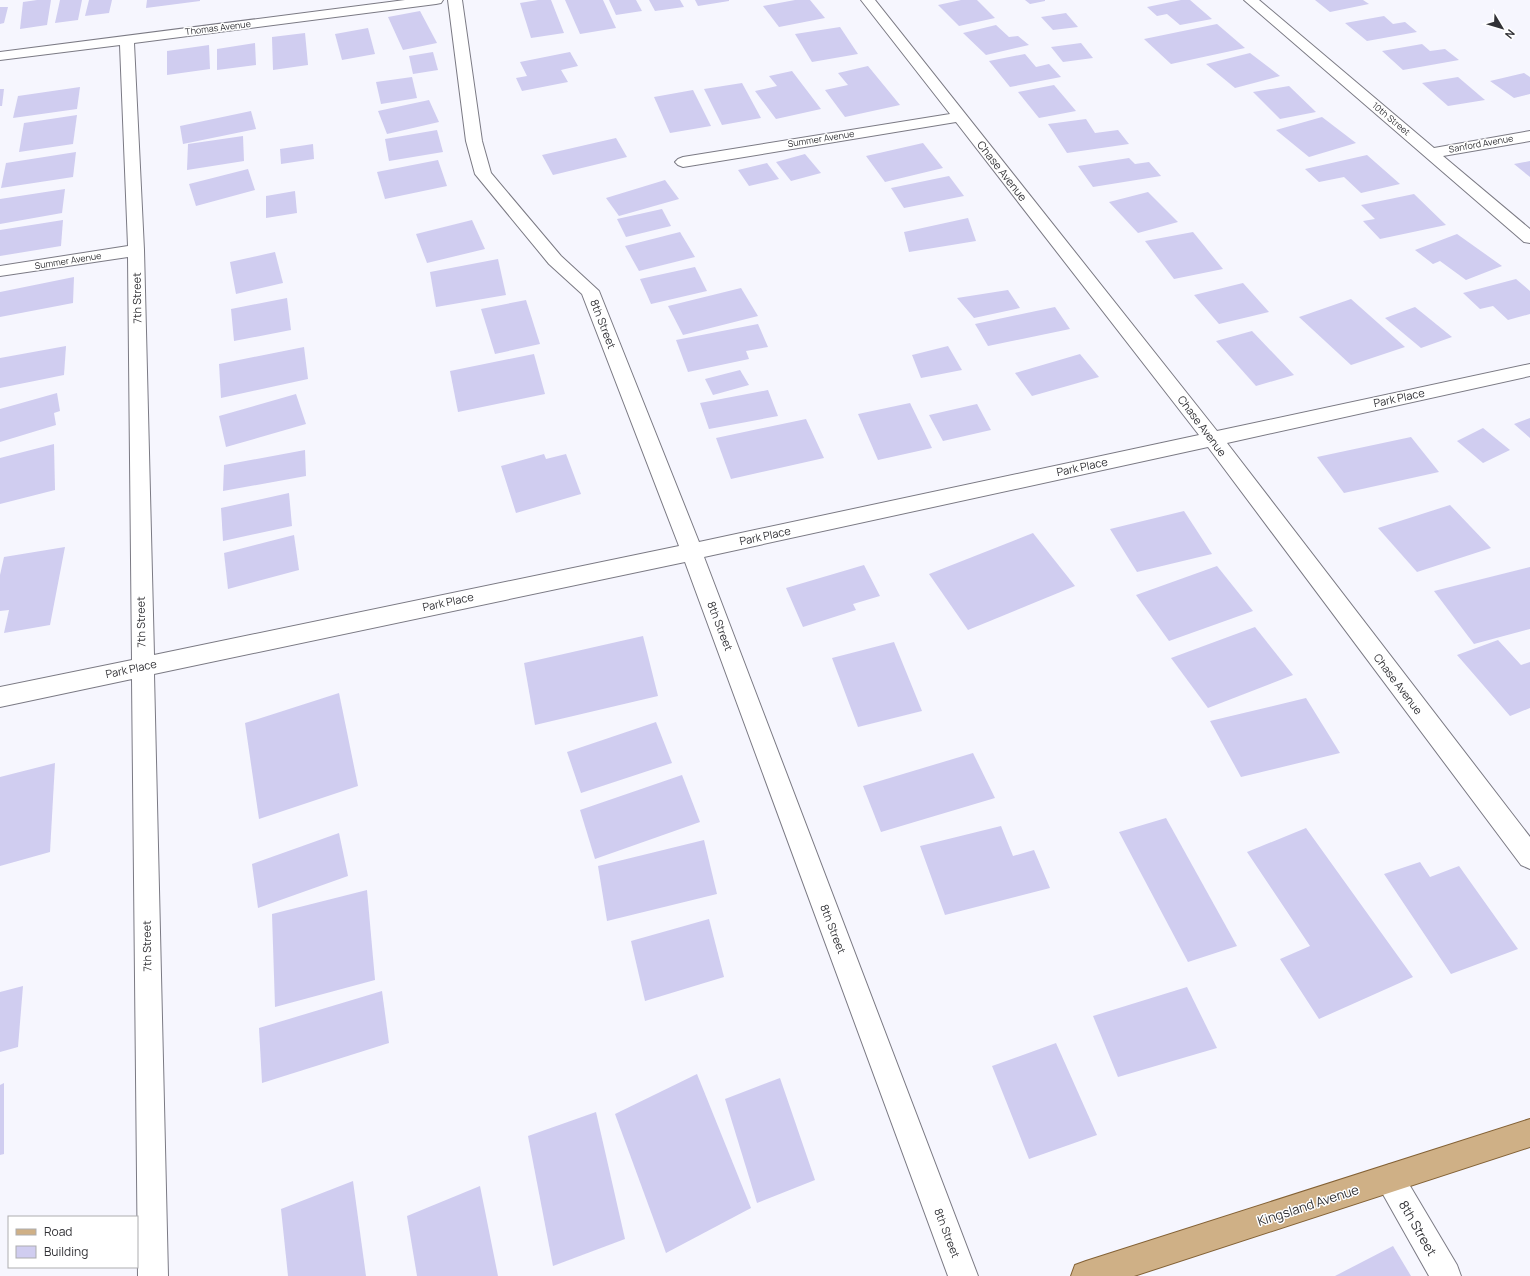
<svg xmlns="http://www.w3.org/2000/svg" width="1530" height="1276" viewBox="0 0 1530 1276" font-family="Manrope,sans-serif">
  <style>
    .building { fill: #d0cdf0 }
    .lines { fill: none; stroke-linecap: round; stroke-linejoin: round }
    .minor-casing { stroke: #7b7a84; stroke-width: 2 }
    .major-casing { stroke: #836135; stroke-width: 2 }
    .minor { fill: #fff; fill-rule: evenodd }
    .major { fill: #cfb086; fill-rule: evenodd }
    .labels { text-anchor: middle; stroke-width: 3; stroke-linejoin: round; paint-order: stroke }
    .far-street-label { font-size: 9px; fill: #323236; stroke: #fff }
    .street-label { font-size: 11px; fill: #323236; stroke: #fff }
    .near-street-label { font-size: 13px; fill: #323236; stroke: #fff }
  </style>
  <rect width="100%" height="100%" fill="#f6f6fe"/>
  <g class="building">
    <polygon points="37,0 51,0 47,25 20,29 23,2"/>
    <polygon points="60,0 82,0 78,20 55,23"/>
    <polygon points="89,0 112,0 109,13 85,16"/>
    <polygon points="147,0 200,0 200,1 146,8"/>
    <polygon points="538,0 551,0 564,33 531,38 520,3"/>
    <polygon points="565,0 603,0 616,28 580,34"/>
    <polygon points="609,0 636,0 642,11 616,15"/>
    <polygon points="649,0 680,0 684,7 655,11"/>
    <polygon points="695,0 729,0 729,1 698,6"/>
    <polygon points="795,0 810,0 825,18 779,27 763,6"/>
    <polygon points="961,0 977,0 995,18 959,26 938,5"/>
    <polygon points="1025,0 1045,0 1045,1 1030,4"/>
    <polygon points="1181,0 1190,0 1212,19 1180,25 1167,14 1157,16 1147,7"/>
    <polygon points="1315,0 1363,0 1369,4 1330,12"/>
    <polygon points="0,7 8,7 4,23 0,24"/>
    <polygon points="420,11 437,43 403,50 388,17"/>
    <polygon points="1066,13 1078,27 1053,30 1041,17"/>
    <polygon points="1384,16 1393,24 1405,22 1417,32 1367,41 1345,23"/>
    <polygon points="1217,24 1245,48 1171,64 1144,39"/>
    <polygon points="996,25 1009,37 1018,36 1029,45 986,55 963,33"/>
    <polygon points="840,27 858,54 812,62 795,34"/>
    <polygon points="368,28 375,54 342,60 335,34"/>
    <polygon points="305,33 308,65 273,70 272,37"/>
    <polygon points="255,43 256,65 217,70 217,49"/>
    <polygon points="1081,43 1093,58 1063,62 1051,47"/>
    <polygon points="1422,44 1430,51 1445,49 1459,60 1403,70 1382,51"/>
    <polygon points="209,45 210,69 167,75 167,51"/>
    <polygon points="433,52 438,70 413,74 409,56"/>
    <polygon points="570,52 578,66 561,70 568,82 522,91 516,78 527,76 520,62"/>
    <polygon points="1250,53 1280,76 1235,88 1206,64"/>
    <polygon points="1025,54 1036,67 1049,64 1061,77 1010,87 989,61"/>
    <polygon points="868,66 900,105 845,117 825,90 848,85 838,73"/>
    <polygon points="792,71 821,109 776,119 755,91 777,86 769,76"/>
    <polygon points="1524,73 1530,77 1530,94 1514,98 1490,81"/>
    <polygon points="412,77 417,98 381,104 376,82"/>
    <polygon points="1458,77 1485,100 1448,106 1422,83"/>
    <polygon points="742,83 761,118 722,125 704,89"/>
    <polygon points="1054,85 1076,111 1039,118 1018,92"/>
    <polygon points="1289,86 1316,112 1280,119 1253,92"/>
    <polygon points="80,87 77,109 13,118 18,96"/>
    <polygon points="0,89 4,89 2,106 0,106"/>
    <polygon points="693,90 711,126 670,133 654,97"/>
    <polygon points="429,100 439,122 387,134 378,111"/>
    <polygon points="251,111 256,129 183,144 180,126"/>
    <polygon points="77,115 73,144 19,152 24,123"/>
    <polygon points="1322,117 1356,143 1309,157 1276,130"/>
    <polygon points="1086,119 1095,133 1118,130 1129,144 1067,153 1048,124"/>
    <polygon points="437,130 443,152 389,161 385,139"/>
    <polygon points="243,136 244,161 187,170 188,144"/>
    <polygon points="616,138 627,157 553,175 542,155"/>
    <polygon points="923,143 943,168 885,182 866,156"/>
    <polygon points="313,144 314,159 281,164 280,149"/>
    <polygon points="76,152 73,177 1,188 6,163"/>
    <polygon points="805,154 821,173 791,181 776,162"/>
    <polygon points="1367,155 1400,184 1361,193 1344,177 1319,182 1305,169"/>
    <polygon points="1129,158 1135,164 1149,162 1161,176 1093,187 1078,166"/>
    <polygon points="438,160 447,186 385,199 377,172"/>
    <polygon points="1530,161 1530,177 1514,164"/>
    <polygon points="767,163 779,179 749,186 738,170"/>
    <polygon points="248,169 255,190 196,206 189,184"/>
    <polygon points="949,176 964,196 904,208 891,188"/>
    <polygon points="665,180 679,199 619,216 606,198"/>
    <polygon points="65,189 62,213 0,224 0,199"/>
    <polygon points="295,191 297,213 266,218 266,196"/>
    <polygon points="1148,192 1178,222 1138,233 1109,202"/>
    <polygon points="1414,194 1446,225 1380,239 1363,221 1375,219 1361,205"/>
    <polygon points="662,209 671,226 626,237 617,219"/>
    <polygon points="968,218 976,241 909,252 904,232"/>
    <polygon points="63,220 61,246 0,256 0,230"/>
    <polygon points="472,220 485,249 427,263 416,234"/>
    <polygon points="680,232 695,257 639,271 625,246"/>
    <polygon points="1193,232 1223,269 1174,279 1145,241"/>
    <polygon points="1457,234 1502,266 1466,280 1440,261 1433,264 1415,250"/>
    <polygon points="275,252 283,283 236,294 230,262"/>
    <polygon points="498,259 506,295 436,307 430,272"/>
    <polygon points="695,267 707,291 651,304 640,279"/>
    <polygon points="74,277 73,303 0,317 0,292"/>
    <polygon points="1516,279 1530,291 1530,314 1508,320 1493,306 1480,309 1463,293"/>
    <polygon points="1243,283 1269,312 1219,324 1194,295"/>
    <polygon points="741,288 758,316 683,335 668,306"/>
    <polygon points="1008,290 1020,308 974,318 957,298"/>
    <polygon points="287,298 291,330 234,341 231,309"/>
    <polygon points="1351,299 1405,347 1351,365 1299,317"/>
    <polygon points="526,300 540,344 495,354 481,309"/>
    <polygon points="1055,307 1070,329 988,346 975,324"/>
    <polygon points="1415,307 1452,337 1421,348 1385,318"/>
    <polygon points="758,324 768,347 746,351 749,359 688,372 676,340"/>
    <polygon points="1252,331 1294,375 1256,386 1216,341"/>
    <polygon points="66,346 64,375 0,388 0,358"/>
    <polygon points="948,346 962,370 921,378 912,355"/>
    <polygon points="304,347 308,379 221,398 219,364"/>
    <polygon points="534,354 545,394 458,412 450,371"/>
    <polygon points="1080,354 1099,377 1032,396 1015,373"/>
    <polygon points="740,370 749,385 713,395 705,379"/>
    <polygon points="768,390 778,416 709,429 700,403"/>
    <polygon points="57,393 60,411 54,413 56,425 0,442 0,409"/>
    <polygon points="296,394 306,424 226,447 219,416"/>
    <polygon points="910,403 932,448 878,460 858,414"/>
    <polygon points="977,404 991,430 943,441 929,415"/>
    <polygon points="1530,418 1530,438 1514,424"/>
    <polygon points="806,419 824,458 731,479 716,438"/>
    <polygon points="1483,428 1510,450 1483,463 1457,441"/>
    <polygon points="1411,437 1439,472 1344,493 1317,457"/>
    <polygon points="54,444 55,490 0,504 0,458"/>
    <polygon points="305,450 306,476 223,491 224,465"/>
    <polygon points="544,454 546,459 566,454 581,494 516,513 501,466"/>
    <polygon points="289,493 292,526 223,541 221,508"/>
    <polygon points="1450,505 1491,548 1417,572 1378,528"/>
    <polygon points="1184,511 1212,554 1137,572 1110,529"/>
    <polygon points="1033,533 1075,586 968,630 929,574"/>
    <polygon points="294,535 299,570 228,589 224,553"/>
    <polygon points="65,547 50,625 4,633 9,610 0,611 0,575 4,557"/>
    <polygon points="864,565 880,596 853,604 856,610 803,627 786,588"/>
    <polygon points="1217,566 1253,611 1169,641 1136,595"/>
    <polygon points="1530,567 1530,629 1474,644 1434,591"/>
    <polygon points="1255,627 1293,675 1208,708 1171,658"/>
    <polygon points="643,636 658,696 535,725 524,663"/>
    <polygon points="1498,640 1521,665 1530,662 1530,708 1510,716 1457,655"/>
    <polygon points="894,642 922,711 858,727 832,658"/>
    <polygon points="339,693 358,786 259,819 245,723"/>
    <polygon points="1306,698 1340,753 1241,777 1210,721"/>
    <polygon points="656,722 672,763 581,793 567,752"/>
    <polygon points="973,753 995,798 881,832 863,786"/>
    <polygon points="55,763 50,852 0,866 0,777"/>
    <polygon points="682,775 700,822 595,859 580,810"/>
    <polygon points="1166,818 1237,946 1188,962 1119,832"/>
    <polygon points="1001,826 1013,856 1034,850 1050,888 945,915 920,846"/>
    <polygon points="1306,828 1413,977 1319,1019 1280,959 1310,946 1247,852"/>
    <polygon points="339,833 348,876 258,908 252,864"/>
    <polygon points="704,840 717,894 607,921 598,866"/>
    <polygon points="1420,862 1430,877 1459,866 1518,949 1451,974 1384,874"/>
    <polygon points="367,890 375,980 275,1007 272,914"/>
    <polygon points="709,919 724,977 645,1001 631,941"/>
    <polygon points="23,986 18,1047 0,1052 0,992"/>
    <polygon points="1187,987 1217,1048 1118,1077 1093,1016"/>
    <polygon points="382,991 389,1043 262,1083 259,1028"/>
    <polygon points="1056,1043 1097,1135 1029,1159 992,1066"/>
    <polygon points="697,1074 751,1208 666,1253 615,1114"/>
    <polygon points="780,1078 815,1180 757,1203 725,1099"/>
    <polygon points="4,1083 4,1154 0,1155 0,1085"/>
    <polygon points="596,1112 625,1239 553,1266 528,1136"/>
    <polygon points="353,1181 366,1276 288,1276 281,1209"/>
    <polygon points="480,1186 498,1276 417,1276 407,1216"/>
    <polygon points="1393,1246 1411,1276 1335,1276"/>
  </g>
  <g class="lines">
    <g class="minor-casing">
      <g id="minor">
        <polygon points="405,0 443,0 441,3 436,4 134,43 144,250 154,655 679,546 582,294 549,264 475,174 466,141 448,0 462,0 482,141 491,173 561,256 599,291 699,542 1199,435 956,122 683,167 678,165 675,162 678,159 683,157 950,114 861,0 875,0 1217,431 1530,364 1530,376 1227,443 1530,837 1530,869 1521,865 1208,447 704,557 978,1276 948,1276 685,562 154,674 168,1276 138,1276 132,679 0,707 0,687 132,660 128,257 0,276 0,266 128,246 120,45 0,60 0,52"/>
        <polygon points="1244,0 1259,0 1434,148 1530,131 1530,141 1443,156 1530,229 1530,243 1524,242"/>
        <polygon points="1390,1164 1400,1169 1457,1265 1461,1276 1429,1276 1380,1189 1375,1179 1380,1169"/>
      </g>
    </g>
    <g class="major-casing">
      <polygon id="major" points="1530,1119 1530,1147 1134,1276 1071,1276 1075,1265 1086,1261"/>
    </g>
    <use href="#minor" class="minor"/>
    <use href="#major" class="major"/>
  </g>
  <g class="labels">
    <g class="far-street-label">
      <text transform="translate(218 28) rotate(-7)" y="3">Thomas Avenue</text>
      <text transform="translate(1391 119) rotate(40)" y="3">10th Street</text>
      <text transform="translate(821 139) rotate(-9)" y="3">Summer Avenue</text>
      <text transform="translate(1481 144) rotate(-10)" y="3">Sanford Avenue</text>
      <text transform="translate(68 261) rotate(-9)" y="3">Summer Avenue</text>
    </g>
    <g class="street-label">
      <text transform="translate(1002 171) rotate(52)" y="4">Chase Avenue</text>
      <text transform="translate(137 298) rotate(-91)" y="4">7th Street</text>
      <text transform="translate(603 324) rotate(69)" y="4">8th Street</text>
      <text transform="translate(1399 398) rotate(-12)" y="4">Park Place</text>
      <text transform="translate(1202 426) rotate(53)" y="4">Chase Avenue</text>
      <text transform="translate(1082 467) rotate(-12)" y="4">Park Place</text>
      <text transform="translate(765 536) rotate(-12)" y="4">Park Place</text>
      <text transform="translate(448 602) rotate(-12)" y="4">Park Place</text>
      <text transform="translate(141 622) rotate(-91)" y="4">7th Street</text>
      <text transform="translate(720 626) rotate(69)" y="4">8th Street</text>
      <text transform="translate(131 669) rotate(-12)" y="4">Park Place</text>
      <text transform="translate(1398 684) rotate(53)" y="4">Chase Avenue</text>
      <text transform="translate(833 929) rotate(69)" y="4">8th Street</text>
      <text transform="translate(147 946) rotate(-91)" y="4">7th Street</text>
      <text transform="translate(947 1233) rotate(69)" y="4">8th Street</text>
    </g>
    <g class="near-street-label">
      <text transform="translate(1308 1205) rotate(-18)" y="5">Kingsland Avenue</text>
      <text transform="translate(1418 1228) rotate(60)" y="5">8th Street</text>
    </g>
  </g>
  <rect x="8" y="1216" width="130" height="52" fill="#ffffff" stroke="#adadaf"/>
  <rect x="16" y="1229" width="20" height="6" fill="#cfb086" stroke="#adadaf"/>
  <text x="44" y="1236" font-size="12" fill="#323236">Road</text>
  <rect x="16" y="1246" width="20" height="12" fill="#d0cdf0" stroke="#adadaf"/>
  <text x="44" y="1256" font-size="12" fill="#323236">Building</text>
  <g transform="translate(1502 28) rotate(128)" stroke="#ffffff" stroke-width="3" paint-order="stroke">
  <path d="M0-3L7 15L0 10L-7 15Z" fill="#323236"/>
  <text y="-6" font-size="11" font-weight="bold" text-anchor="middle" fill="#323236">N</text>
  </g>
</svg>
